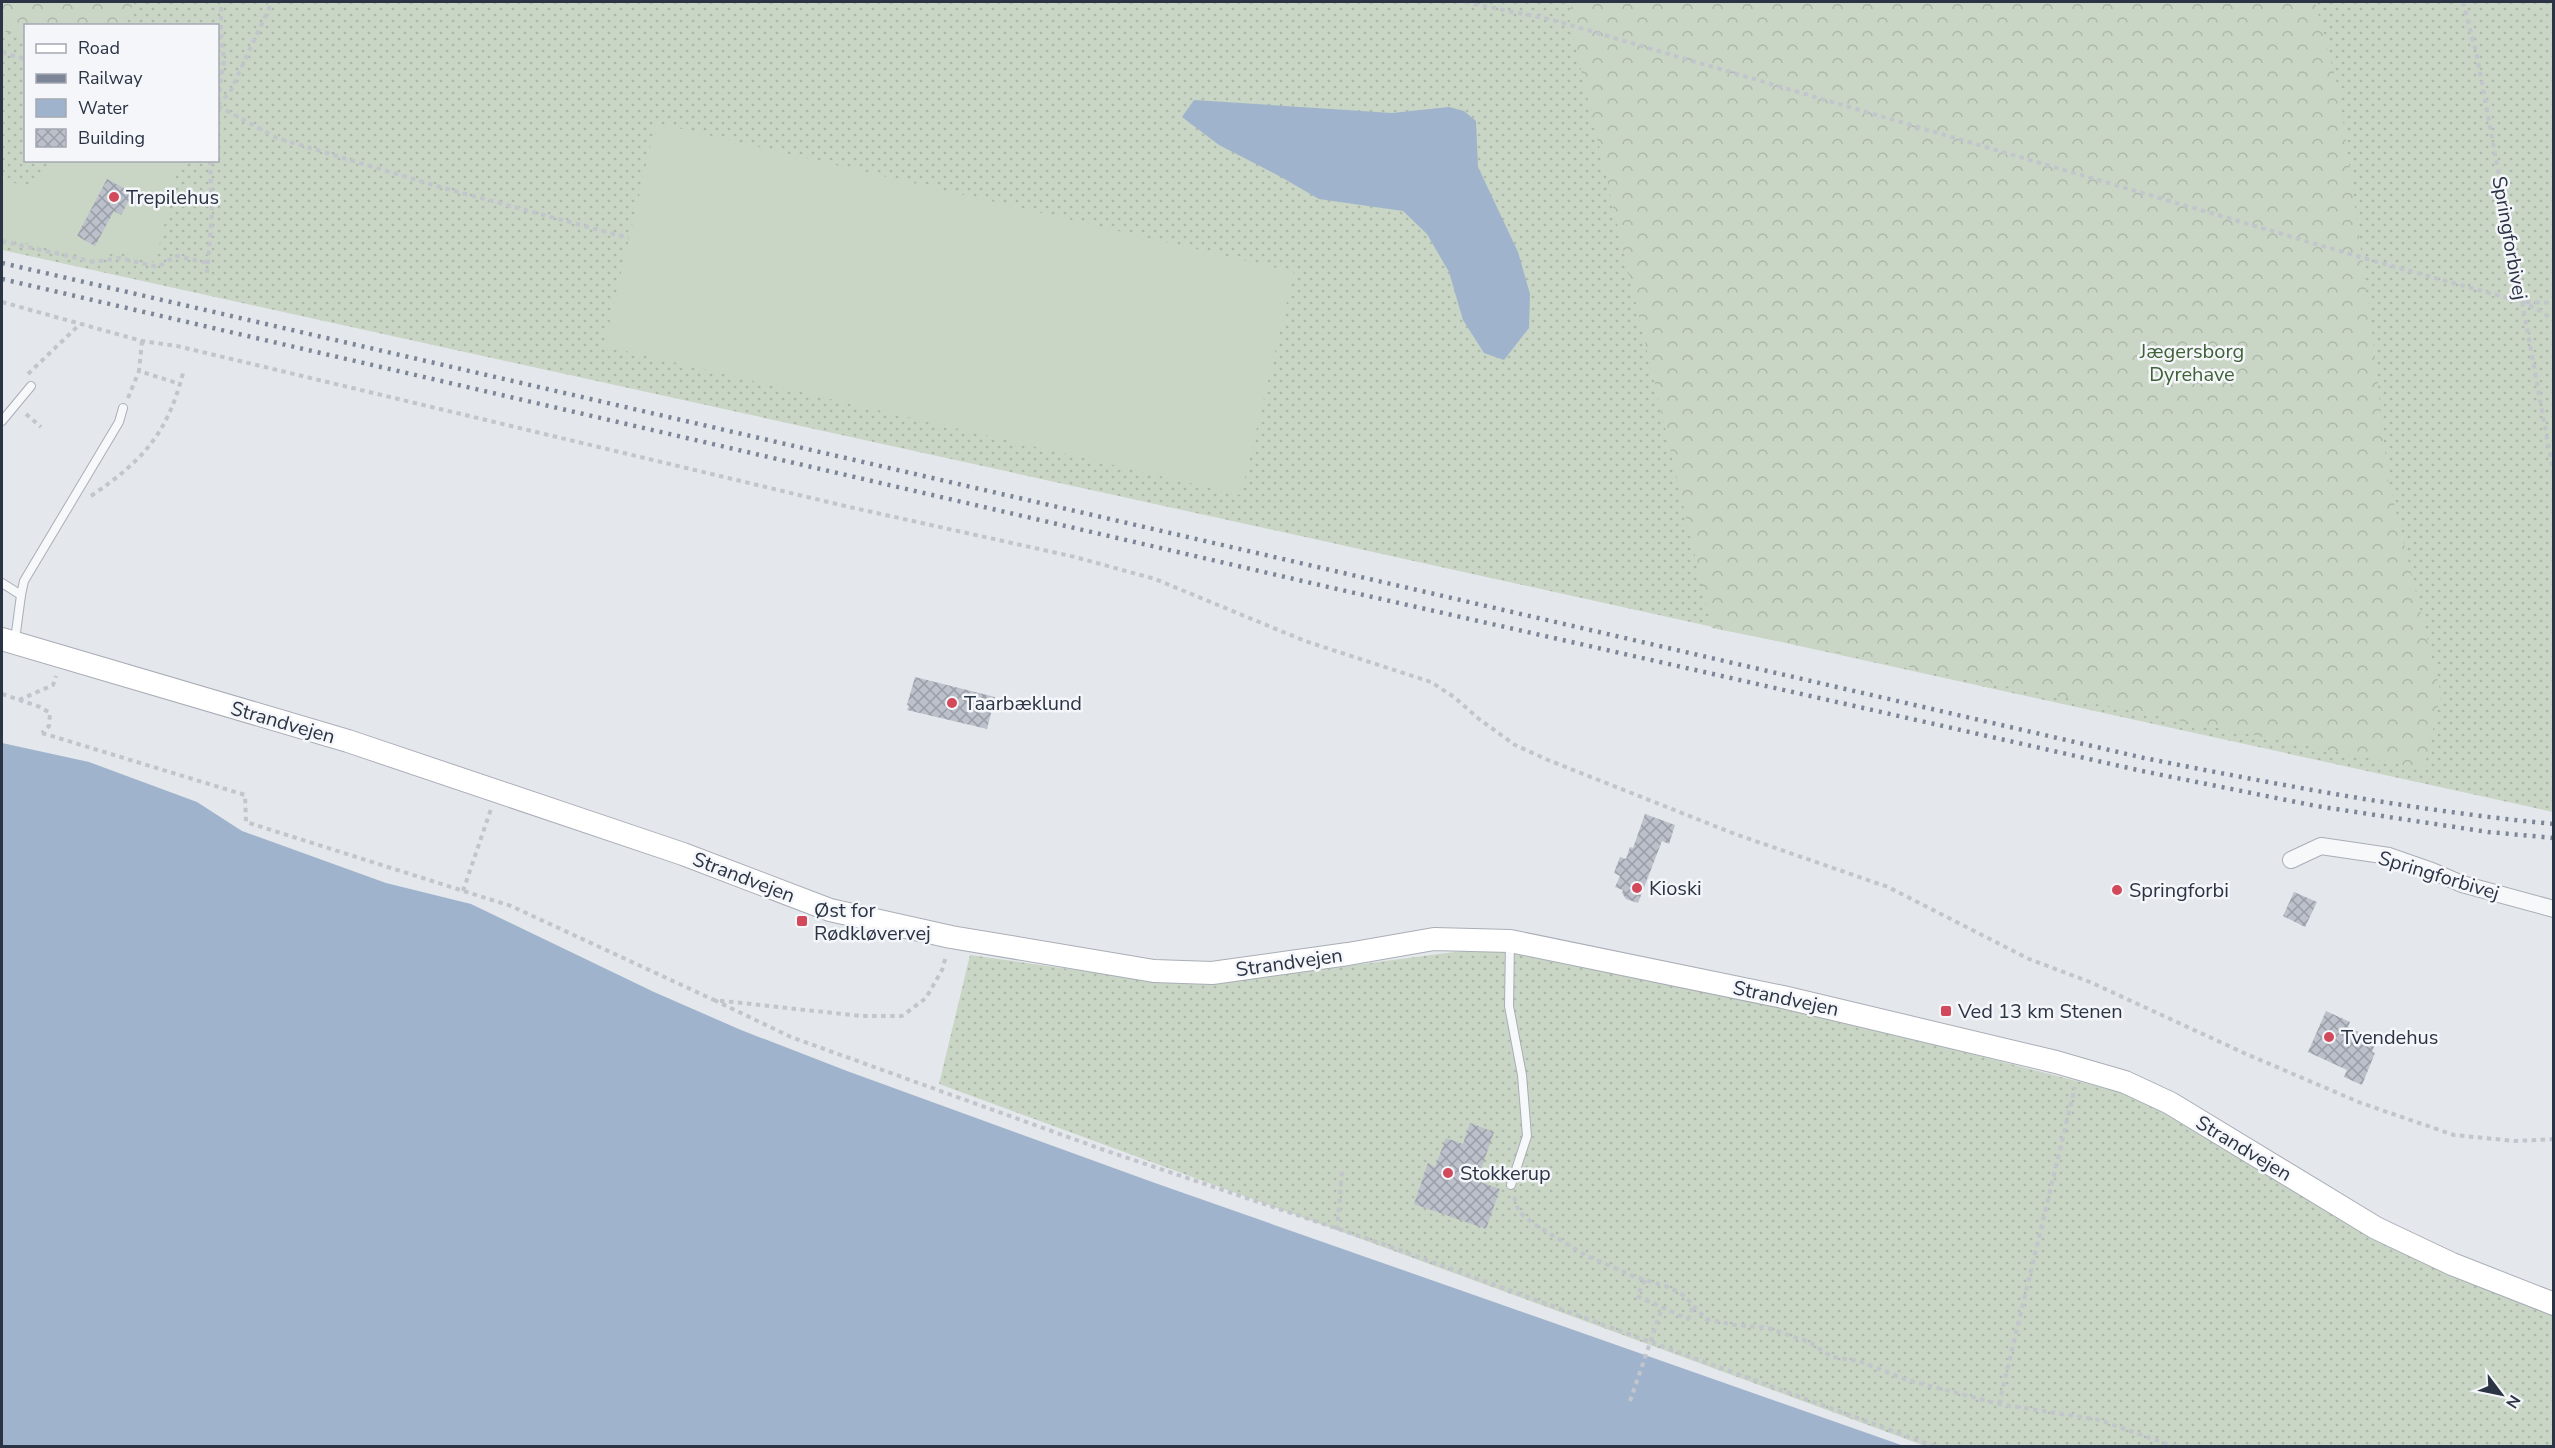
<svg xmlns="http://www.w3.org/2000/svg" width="2555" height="1448" viewBox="0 0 2555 1448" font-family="'Nunito Sans',sans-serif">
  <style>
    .grass { fill: url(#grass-dots); fill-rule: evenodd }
    .forest { fill: url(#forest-crowns) }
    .garden { fill: #c9d6c5 }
    .water { fill: #9fb4cc }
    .building { fill: url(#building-cross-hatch) }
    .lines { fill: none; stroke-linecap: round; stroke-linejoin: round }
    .service-casing { stroke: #a9aeb7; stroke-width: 10 }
    .minor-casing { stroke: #a9aeb7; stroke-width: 18 }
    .secondary-casing { stroke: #a9aeb7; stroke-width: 24 }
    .path { stroke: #c2c5cb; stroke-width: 4; stroke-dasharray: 4.5 4.5; stroke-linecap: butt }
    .service { stroke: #f7f8fa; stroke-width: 8 }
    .minor { stroke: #f7f8fa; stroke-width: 16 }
    .secondary { stroke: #fff; stroke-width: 22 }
    .rail { stroke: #7d8696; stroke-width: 4.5; stroke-dasharray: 3 6; stroke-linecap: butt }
    .poi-dot { fill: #d1495b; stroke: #f4f6f9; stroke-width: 2 }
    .labels { text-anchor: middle; stroke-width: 5; stroke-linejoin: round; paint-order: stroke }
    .poi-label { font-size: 20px; fill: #2b3445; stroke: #f4f6f9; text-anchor: start }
    .street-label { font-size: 20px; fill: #2b3445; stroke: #f4f6f9 }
    .park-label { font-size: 20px; fill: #3f6138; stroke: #f4f6f9 }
  </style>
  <defs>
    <pattern id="grass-dots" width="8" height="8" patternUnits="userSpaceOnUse" patternTransform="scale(1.5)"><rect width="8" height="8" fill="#c9d6c5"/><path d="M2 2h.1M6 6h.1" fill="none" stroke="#adb8ab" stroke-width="1.8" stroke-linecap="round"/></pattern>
    <pattern id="forest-crowns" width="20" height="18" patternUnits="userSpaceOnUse" patternTransform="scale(1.5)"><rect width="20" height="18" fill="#c9d6c5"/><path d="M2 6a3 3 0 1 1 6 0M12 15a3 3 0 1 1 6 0" fill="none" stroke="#adb8ab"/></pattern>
    <pattern id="building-cross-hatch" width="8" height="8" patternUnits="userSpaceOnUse" patternTransform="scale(1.5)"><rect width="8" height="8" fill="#bbc0ca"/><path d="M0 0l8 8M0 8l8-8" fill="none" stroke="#989da6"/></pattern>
  </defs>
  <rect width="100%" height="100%" fill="#e4e7ec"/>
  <g class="grass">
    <path d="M 2,2 L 2553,2 L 2553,812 L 2,250 ZM 26,26 L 218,26 L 218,160 L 26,160 Z"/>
    <polygon points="1508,945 1748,996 2135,1096 2378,1241 2553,1312 2553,1446 1925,1446 939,1084 970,955 1155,981 1270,976"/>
  </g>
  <g class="forest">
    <polygon points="2,2 134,2 124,25 26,26 25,36 2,31"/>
    <polygon points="1574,2 2315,2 2339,91 2373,338 2388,479 2441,694 2424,769 1712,628 1568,14"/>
  </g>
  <g class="garden">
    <polygon points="656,123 1294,272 1241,495 604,346"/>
    <polygon points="54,161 180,161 155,262 110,250 97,259 2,238 2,180 27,186"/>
  </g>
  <g class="water">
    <polygon points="1194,100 1392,113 1449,107 1464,111 1476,121 1478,167 1518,252 1530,294 1529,328 1504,360 1484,353 1463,320 1449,272 1427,234 1403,211 1319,199 1281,177 1219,145 1182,117"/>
    <polygon points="2,743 89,762 197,802 242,831 386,883 471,904 654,992 741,1030 847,1071 1155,1183 1904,1446 2,1446"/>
  </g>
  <g class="building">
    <polygon points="107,179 133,193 121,215 114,211 95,246 77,236"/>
    <polygon points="915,677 995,697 987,729 907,710 909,706 907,705"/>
    <polygon points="1645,814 1675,825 1669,844 1662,841 1638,903 1626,899 1622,893 1623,890 1615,887 1620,876 1614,873 1620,857 1626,859 1630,847 1633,848"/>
    <polygon points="2294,892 2317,902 2305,927 2283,916"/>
    <polygon points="2326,1011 2350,1022 2348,1027 2377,1040 2372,1052 2375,1053 2362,1085 2344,1077 2347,1070 2308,1052"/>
    <polygon points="1470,1123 1494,1132 1477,1181 1500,1189 1486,1229 1414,1204 1428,1163 1435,1167 1446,1138 1463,1144"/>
  </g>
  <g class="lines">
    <g class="service-casing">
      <g id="service">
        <polyline points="2,421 31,386"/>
        <polyline points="2,583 21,595 15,640"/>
        <polyline points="21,595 24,581 119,422 123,408"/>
        <polyline points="1510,942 1509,1006 1522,1075 1527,1136 1511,1185"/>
      </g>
    </g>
    <g class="minor-casing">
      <polyline id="minor" points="2291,860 2321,846 2389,856 2432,871 2462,884 2554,909"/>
    </g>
    <g class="secondary-casing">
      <polyline id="secondary" points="2,639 348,741 683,854 830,910 951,937 1154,971 1212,973 1348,954 1434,939 1510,941 1783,997 2056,1062 2125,1082 2170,1103 2376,1228 2452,1264 2554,1304"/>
    </g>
    <g class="path">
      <polyline points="1465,2 1553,20 2381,263 2522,302 2537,309 2554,320"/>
      <polyline points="2463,2 2477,56 2554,476"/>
      <polyline points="2,52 26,60"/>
      <polyline points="218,101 224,61 221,32 221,2"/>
      <polyline points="218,105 230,92 272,2"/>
      <polyline points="218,106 277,138 440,187 629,238"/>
      <polyline points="2,241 94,262 120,258 158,267 176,256 208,263"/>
      <polyline points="207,273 212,214 210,160"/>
      <polyline points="2,302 142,341 177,346 845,506 1075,557 1155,579 1305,641 1431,682 1454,697 1479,719 1515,745 1548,760 1735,834 1888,887 2029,959 2090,982 2244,1053 2361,1103 2454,1135 2515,1141 2554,1139"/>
      <polyline points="2526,302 2554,303"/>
      <polyline points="142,341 139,371 180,384"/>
      <polyline points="28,374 80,324"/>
      <polyline points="128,398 139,371"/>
      <polyline points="26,414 41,427"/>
      <path d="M 91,496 C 142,461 167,435 183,373"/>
      <polyline points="2,694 40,707 50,713 49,726 42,733"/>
      <polyline points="19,700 53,685 56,676"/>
      <polyline points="42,733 245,795 246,822 511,906 714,1000 861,1016 902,1016 926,998 942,970 946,956"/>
      <polyline points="463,891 491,809"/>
      <polyline points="714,1000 791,1037 1104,1150 1383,1244 1934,1446"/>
      <polyline points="1514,1197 1519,1212 1537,1226 1587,1256 1633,1276 1671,1288 1683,1295 1706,1319 1735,1325 1768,1328 1809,1342 1832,1357 1859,1361 1907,1380 1999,1404 2099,1420 2173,1446"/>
      <polyline points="1337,1230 1342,1172"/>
      <polyline points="1645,1280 1637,1296 1688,1319 1693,1306"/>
      <polyline points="1630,1401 1662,1308"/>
      <polyline points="1999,1404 2075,1087"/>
    </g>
    <use href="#service" class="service"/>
    <use href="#minor" class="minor"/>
    <use href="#secondary" class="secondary"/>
    <g class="rail">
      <path d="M 2,263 L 2144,758 C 2280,785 2416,811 2554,824"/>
      <polyline points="2,279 1337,589 2142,771 2316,806 2488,832 2554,838"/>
    </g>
  </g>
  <g class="poi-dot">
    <circle cx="114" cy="197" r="6"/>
    <circle cx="952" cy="703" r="6"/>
    <circle cx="1637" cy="888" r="6"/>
    <circle cx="2117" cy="890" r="6"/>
    <rect x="796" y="915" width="12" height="12" rx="3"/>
    <rect x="1940" y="1005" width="12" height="12" rx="3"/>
    <circle cx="2329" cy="1037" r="6"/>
    <circle cx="1448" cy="1173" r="6"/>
  </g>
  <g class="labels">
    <g class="poi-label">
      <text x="126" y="204">Trepilehus</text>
      <text x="964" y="710">Taarbæklund</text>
      <text x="1649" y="895">Kioski</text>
      <text x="2129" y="897">Springforbi</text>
      <text x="814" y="917">Øst for<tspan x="814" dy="23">Rødkløvervej</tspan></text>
      <text x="1958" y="1018">Ved 13 km Stenen</text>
      <text x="2341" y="1044">Tvendehus</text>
      <text x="1460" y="1180">Stokkerup</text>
    </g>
    <g class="street-label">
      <text transform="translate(2510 238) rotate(80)" y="7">Springforbivej</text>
      <text transform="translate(283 722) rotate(16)" y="7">Strandvejen</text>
      <text transform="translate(2439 875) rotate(17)" y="7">Springforbivej</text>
      <text transform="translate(744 877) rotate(21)" y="7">Strandvejen</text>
      <text transform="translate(1289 962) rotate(-8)" y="7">Strandvejen</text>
      <text transform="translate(1786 998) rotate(12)" y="7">Strandvejen</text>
      <text transform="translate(2244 1148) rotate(31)" y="7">Strandvejen</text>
    </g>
    <g class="park-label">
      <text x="2192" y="358">Jægersborg<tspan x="2192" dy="23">Dyrehave</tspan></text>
    </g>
  </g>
  <rect width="2555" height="1448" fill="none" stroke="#2b3445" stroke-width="6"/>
  <rect x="24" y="24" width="195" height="138" fill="#f4f6f9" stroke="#a4a8b1" stroke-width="1.5"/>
  <rect x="36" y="44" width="30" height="9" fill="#ffffff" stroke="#a4a8b1" stroke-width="1.5"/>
  <text x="78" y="54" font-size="18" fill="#2b3445">Road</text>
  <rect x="36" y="74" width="30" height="9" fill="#7d8696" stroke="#a4a8b1" stroke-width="1.5"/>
  <text x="78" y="84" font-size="18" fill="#2b3445">Railway</text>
  <rect x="36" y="99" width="30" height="18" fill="#9fb4cc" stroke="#a4a8b1" stroke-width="1.5"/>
  <text x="78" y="114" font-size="18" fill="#2b3445">Water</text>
  <rect x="36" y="129" width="30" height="18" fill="url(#building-cross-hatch)" stroke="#a4a8b1" stroke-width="1.5"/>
  <text x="78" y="144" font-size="18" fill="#2b3445">Building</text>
  <g transform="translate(2501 1394) rotate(122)" stroke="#f4f6f9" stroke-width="4.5" paint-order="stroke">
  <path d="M0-4.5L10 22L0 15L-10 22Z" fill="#2b3445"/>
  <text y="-9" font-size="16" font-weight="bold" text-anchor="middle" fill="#2b3445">N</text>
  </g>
</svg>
